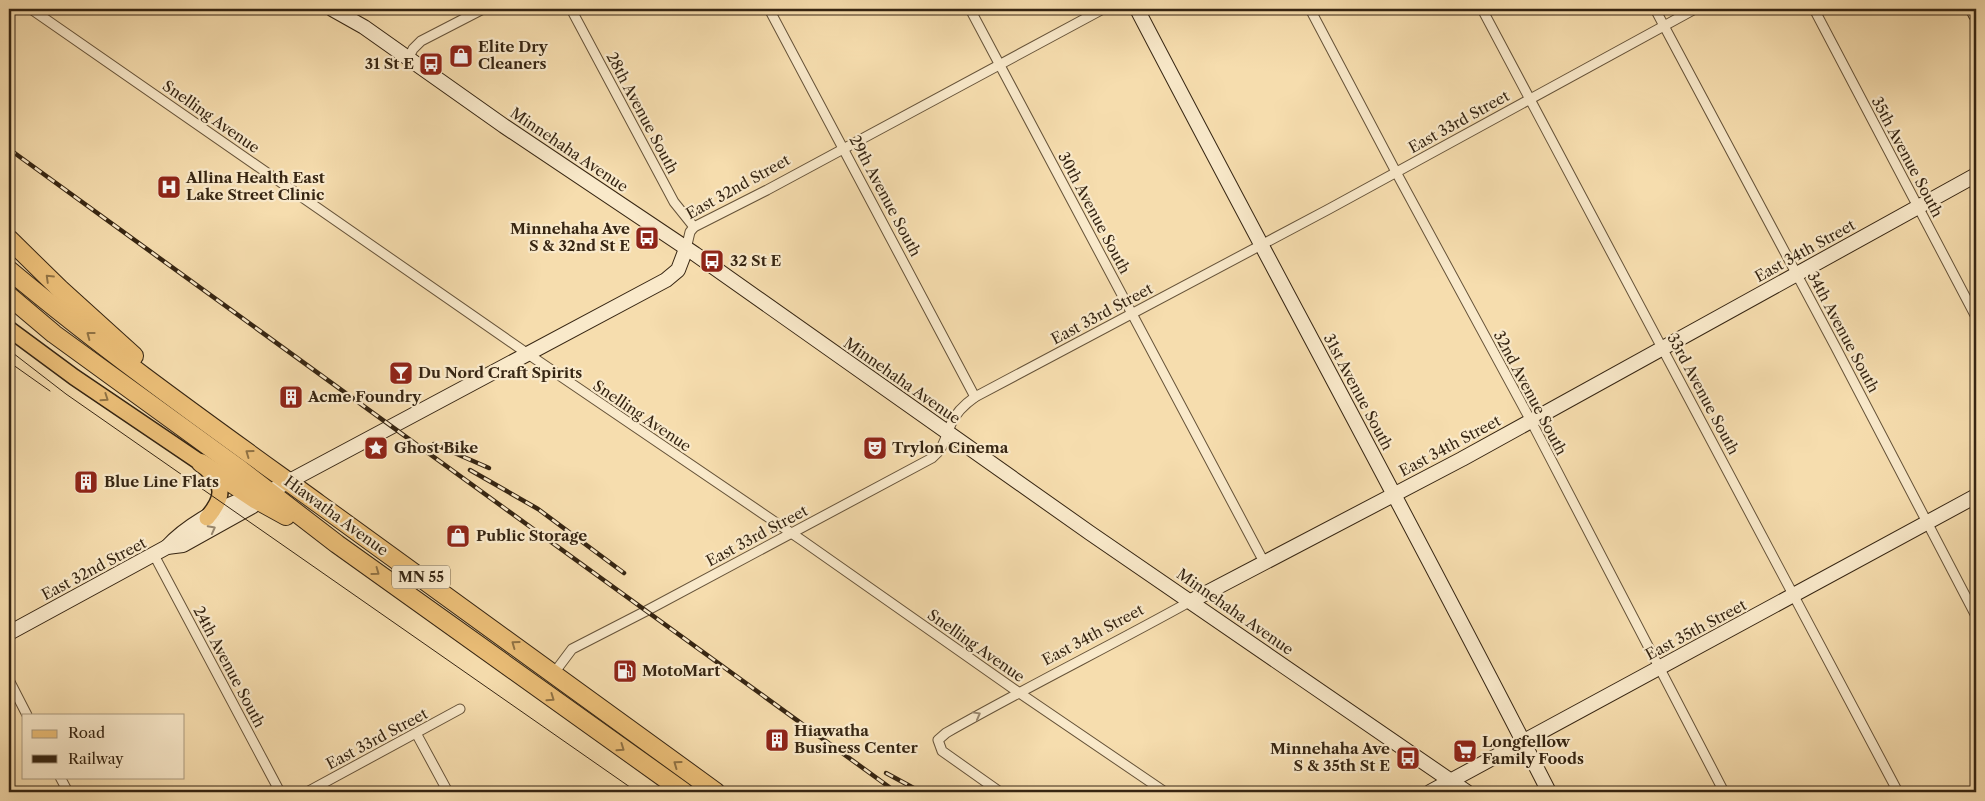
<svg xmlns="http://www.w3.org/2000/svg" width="1985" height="801" viewBox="0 0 1985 801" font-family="'Libre Caslon Text',serif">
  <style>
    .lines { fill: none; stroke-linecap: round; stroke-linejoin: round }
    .street-casing { stroke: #665339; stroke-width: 11 }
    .secondary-casing { stroke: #362512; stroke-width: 16 }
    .primary-casing { stroke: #362512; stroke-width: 18 }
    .highway-casing { stroke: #362512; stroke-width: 20 }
    .street { stroke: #f9e9ca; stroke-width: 9 }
    .secondary { stroke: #f9e9ca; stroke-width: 14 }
    .primary { stroke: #ebbe77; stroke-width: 15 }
    .highway { stroke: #ebbe77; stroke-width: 18 }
    .tram { stroke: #362512; stroke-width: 1 }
    .rail-casing { stroke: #362512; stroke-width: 4.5 }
    .rail { stroke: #f9e9ca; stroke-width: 2.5; stroke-dasharray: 8; stroke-linecap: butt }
    .oneway { stroke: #907244 }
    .oneway2 { stroke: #98876e }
    .labels { text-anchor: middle; stroke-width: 4.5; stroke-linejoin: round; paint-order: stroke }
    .shield { fill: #f9e9ca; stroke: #706049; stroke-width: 1 }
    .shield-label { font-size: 14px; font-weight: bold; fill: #362512 }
    .poi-label { font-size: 15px; font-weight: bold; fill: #362512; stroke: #f9e9ca; text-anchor: start }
    .street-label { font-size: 15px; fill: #362512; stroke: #f9e9ca }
  </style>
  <rect width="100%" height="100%" fill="#f6ddae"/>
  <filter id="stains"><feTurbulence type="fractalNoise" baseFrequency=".004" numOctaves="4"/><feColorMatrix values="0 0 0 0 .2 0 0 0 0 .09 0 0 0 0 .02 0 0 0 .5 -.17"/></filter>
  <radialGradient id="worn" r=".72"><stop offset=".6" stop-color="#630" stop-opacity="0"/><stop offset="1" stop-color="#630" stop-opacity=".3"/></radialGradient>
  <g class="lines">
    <g class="street-casing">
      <g id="street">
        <polyline points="31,9 528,354 803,541 1018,692 1165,792"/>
        <polyline points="571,9 674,202 694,227"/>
        <polyline points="769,9 975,397"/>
        <polyline points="970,9 1264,562"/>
        <polyline points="1310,9 1396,172 1531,421 1724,792"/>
        <polyline points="1482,9 1898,792"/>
        <polyline points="1655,9 1835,346 1976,616"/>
        <polyline points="1814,9 1976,317"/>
        <polyline points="408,59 413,49 421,41 483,9"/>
        <polyline points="686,249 690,232 694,227 767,190 1103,9"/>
        <polyline points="154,555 280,792"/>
        <path d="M 554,673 L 572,649 L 646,611 L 932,458 C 944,448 945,438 951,424 C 956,412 965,404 975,397 L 1329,209 L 1695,9"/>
        <polyline points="9,680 27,715"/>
        <polyline points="416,733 448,792"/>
        <polyline points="60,777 68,792"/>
        <polyline points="307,792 460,709"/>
        <path d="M 1000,792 L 942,751 L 938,740 L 946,733 C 1027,687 1110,646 1191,601"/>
      </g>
    </g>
    <g class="secondary-casing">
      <g id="secondary">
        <polyline points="332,9 364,27 504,126 695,254 1090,533 1467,792"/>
        <path d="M 1137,9 C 1273,270 1415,529 1549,792"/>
        <polyline points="1973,9 1976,15"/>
        <path d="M 167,547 C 185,527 218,508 244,499 C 248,497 250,500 255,499 C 259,498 265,494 269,492 L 666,280 L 678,270 L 686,249"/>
        <polyline points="1191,601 1462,459 1976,175"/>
        <polyline points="9,633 167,547 183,545 253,506 255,499"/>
        <polyline points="1430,792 1976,496"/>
      </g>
    </g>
    <g class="primary-casing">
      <path id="primary" d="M 9,329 L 74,377 L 201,463 C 222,484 228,493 207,518"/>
    </g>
    <g class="highway-casing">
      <g id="highway">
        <polyline points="9,239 60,289 134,356"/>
        <path d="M 9,270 C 108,353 214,428 319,504 C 452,600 584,696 716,792"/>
        <polyline points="9,296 54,334 237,467 337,544 684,792"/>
        <polyline points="201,463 255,499 286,516"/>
      </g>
    </g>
    <use href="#street" class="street"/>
    <use href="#secondary" class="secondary"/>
    <use href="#primary" class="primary"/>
    <use href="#highway" class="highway"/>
    <g class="tram">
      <polyline points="9,350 66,394 637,792"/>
      <polyline points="9,362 50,391"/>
    </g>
    <g class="rail-casing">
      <g id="rail">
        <polyline points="9,149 896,792"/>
        <polyline points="434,444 489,468"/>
        <polyline points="470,470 538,509 624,573"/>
        <polyline points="886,773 921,792"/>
      </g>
    </g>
    <use href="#rail" class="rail"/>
  </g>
  <defs><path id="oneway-chevron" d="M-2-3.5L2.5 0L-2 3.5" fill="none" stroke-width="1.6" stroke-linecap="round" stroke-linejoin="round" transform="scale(1.25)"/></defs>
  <g class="oneway">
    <use href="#oneway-chevron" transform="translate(49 278) rotate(-136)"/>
    <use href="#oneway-chevron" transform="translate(90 335) rotate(-143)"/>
    <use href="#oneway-chevron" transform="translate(105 398) rotate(34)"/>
    <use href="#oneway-chevron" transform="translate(249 453) rotate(-144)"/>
    <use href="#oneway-chevron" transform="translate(376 572) rotate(36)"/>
    <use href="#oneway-chevron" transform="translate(515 644) rotate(-144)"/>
    <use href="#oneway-chevron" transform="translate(551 698) rotate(35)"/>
    <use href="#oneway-chevron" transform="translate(621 748) rotate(35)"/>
    <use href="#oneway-chevron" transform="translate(677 764) rotate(-144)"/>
  </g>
  <g class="oneway2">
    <use href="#oneway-chevron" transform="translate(212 529) rotate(-28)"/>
    <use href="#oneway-chevron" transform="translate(977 715) rotate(-29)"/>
  </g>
  <defs>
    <g id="shop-square" transform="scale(1.25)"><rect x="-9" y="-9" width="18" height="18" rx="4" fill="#8f2418" stroke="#f9e9ca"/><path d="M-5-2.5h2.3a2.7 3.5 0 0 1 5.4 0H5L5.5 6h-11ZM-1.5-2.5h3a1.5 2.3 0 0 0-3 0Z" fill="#fff"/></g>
    <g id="bus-square" transform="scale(1.25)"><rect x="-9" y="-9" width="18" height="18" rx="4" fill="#8f2418" stroke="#f9e9ca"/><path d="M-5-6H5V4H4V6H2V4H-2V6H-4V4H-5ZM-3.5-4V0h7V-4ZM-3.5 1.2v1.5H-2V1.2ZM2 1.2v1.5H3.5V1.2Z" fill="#fff"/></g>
    <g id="hospital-square" transform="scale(1.25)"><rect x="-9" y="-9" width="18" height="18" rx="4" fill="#8f2418" stroke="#f9e9ca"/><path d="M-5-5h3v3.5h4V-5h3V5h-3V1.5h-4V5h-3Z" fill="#fff"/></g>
    <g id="bar-square" transform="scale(1.25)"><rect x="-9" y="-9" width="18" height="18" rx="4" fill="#8f2418" stroke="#f9e9ca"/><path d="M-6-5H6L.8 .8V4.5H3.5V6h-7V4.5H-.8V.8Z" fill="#fff"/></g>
    <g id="building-square" transform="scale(1.25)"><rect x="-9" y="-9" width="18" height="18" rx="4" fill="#8f2418" stroke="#f9e9ca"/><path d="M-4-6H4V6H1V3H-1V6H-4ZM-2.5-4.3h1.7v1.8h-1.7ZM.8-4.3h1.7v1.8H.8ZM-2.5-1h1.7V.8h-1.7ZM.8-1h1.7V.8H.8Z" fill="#fff"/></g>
    <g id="sight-square" transform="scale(1.25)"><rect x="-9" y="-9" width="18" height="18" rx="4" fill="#8f2418" stroke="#f9e9ca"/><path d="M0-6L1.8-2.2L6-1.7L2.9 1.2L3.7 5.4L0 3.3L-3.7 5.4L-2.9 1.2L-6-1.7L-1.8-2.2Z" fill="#fff"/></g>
    <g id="theatre-square" transform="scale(1.25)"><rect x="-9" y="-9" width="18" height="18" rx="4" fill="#8f2418" stroke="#f9e9ca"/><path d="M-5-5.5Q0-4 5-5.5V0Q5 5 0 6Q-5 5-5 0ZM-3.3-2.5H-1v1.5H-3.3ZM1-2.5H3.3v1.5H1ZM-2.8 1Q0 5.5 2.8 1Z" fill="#fff"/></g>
    <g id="fuel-square" transform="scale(1.25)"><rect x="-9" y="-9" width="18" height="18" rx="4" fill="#8f2418" stroke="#f9e9ca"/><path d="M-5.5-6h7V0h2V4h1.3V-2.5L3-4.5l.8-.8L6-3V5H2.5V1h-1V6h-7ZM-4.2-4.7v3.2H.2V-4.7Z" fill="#fff"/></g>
    <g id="supermarket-square" transform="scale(1.25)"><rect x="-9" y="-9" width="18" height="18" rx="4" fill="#8f2418" stroke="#f9e9ca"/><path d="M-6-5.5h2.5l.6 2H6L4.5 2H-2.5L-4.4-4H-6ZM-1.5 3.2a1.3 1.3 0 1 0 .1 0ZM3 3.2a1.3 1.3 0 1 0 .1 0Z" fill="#fff"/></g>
  </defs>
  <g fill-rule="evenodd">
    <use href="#shop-square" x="461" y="56"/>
    <use href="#bus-square" x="431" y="64"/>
    <use href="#hospital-square" x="169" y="187"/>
    <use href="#bus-square" x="647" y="238"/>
    <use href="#bus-square" x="712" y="261"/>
    <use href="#bar-square" x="401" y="373"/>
    <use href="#building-square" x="291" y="397"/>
    <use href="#sight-square" x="376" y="448"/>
    <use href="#theatre-square" x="875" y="448"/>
    <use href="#building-square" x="86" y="482"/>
    <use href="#shop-square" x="458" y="536"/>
    <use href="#fuel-square" x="625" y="671"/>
    <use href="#building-square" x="777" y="740"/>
    <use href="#supermarket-square" x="1465" y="751"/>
    <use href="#bus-square" x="1408" y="758"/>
  </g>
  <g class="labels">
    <rect class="shield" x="392" y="565.5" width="58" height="23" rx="4"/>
    <g class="shield-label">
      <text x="421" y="582">MN 55</text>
    </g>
    <g class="poi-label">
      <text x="478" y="52">Elite Dry<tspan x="478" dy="17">Cleaners</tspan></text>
      <text x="414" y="69" text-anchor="end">31 St E</text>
      <text x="186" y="183">Allina Health East<tspan x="186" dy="17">Lake Street Clinic</tspan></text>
      <text x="630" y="234" text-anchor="end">Minnehaha Ave<tspan x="630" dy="17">S &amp; 32nd St E</tspan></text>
      <text x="730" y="266">32 St E</text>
      <text x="418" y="378">Du Nord Craft Spirits</text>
      <text x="308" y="402">Acme Foundry</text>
      <text x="394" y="453">Ghost Bike</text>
      <text x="892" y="453">Trylon Cinema</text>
      <text x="104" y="487">Blue Line Flats</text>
      <text x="476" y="541">Public Storage</text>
      <text x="642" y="676">MotoMart</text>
      <text x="794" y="736">Hiawatha<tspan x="794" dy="17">Business Center</tspan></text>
      <text x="1482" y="747">Longfellow<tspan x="1482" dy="17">Family Foods</tspan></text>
      <text x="1390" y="754" text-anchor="end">Minnehaha Ave<tspan x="1390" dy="17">S &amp; 35th St E</tspan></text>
    </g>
    <g class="street-label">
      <text transform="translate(642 113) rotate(62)" y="5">28th Avenue South</text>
      <text transform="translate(211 117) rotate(35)" y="5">Snelling Avenue</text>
      <text transform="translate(1459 122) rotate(-29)" y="5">East 33rd Street</text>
      <text transform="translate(569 150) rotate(34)" y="5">Minnehaha Avenue</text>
      <text transform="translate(1907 157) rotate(62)" y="5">35th Avenue South</text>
      <text transform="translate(738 187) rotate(-29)" y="5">East 32nd Street</text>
      <text transform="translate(885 196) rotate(62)" y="5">29th Avenue South</text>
      <text transform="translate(1094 213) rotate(62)" y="5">30th Avenue South</text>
      <text transform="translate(1805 251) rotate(-29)" y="5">East 34th Street</text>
      <text transform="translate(1102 314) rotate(-28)" y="5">East 33rd Street</text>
      <text transform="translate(1843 332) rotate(62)" y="5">34th Avenue South</text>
      <text transform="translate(902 381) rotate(35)" y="5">Minnehaha Avenue</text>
      <text transform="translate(1358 392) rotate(62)" y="5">31st Avenue South</text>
      <text transform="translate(1530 393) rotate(62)" y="5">32nd Avenue South</text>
      <text transform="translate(1703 394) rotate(62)" y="5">33rd Avenue South</text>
      <text transform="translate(642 416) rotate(34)" y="5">Snelling Avenue</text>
      <text transform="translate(1450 446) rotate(-28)" y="5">East 34th Street</text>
      <text transform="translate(336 516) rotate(36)" y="5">Hiawatha Avenue</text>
      <text transform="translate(757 536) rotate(-28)" y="5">East 33rd Street</text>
      <text transform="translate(94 569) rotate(-28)" y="5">East 32nd Street</text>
      <text transform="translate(1235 612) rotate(35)" y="5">Minnehaha Avenue</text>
      <text transform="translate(1696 630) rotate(-28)" y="5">East 35th Street</text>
      <text transform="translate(1093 635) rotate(-28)" y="5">East 34th Street</text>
      <text transform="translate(976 646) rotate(35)" y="5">Snelling Avenue</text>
      <text transform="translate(229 667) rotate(62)" y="5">24th Avenue South</text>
      <text transform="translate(377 739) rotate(-28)" y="5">East 33rd Street</text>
    </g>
  </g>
  <rect width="1985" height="801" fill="none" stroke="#f6ddae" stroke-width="30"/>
  <rect x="10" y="10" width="1965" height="781" fill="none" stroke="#362512" stroke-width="2.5"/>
  <rect x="15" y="15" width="1955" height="771" fill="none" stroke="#362512"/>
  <rect x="22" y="714" width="162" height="65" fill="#f9e9ca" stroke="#ab9b80"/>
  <rect x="32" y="730" width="25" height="8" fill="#ebbe77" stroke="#ab9b80"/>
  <text x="68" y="738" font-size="15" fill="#362512">Road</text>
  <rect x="32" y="755" width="25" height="8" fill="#362512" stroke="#ab9b80"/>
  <text x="68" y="764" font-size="15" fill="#362512">Railway</text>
  <rect width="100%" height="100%" filter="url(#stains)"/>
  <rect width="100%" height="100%" fill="url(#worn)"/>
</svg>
